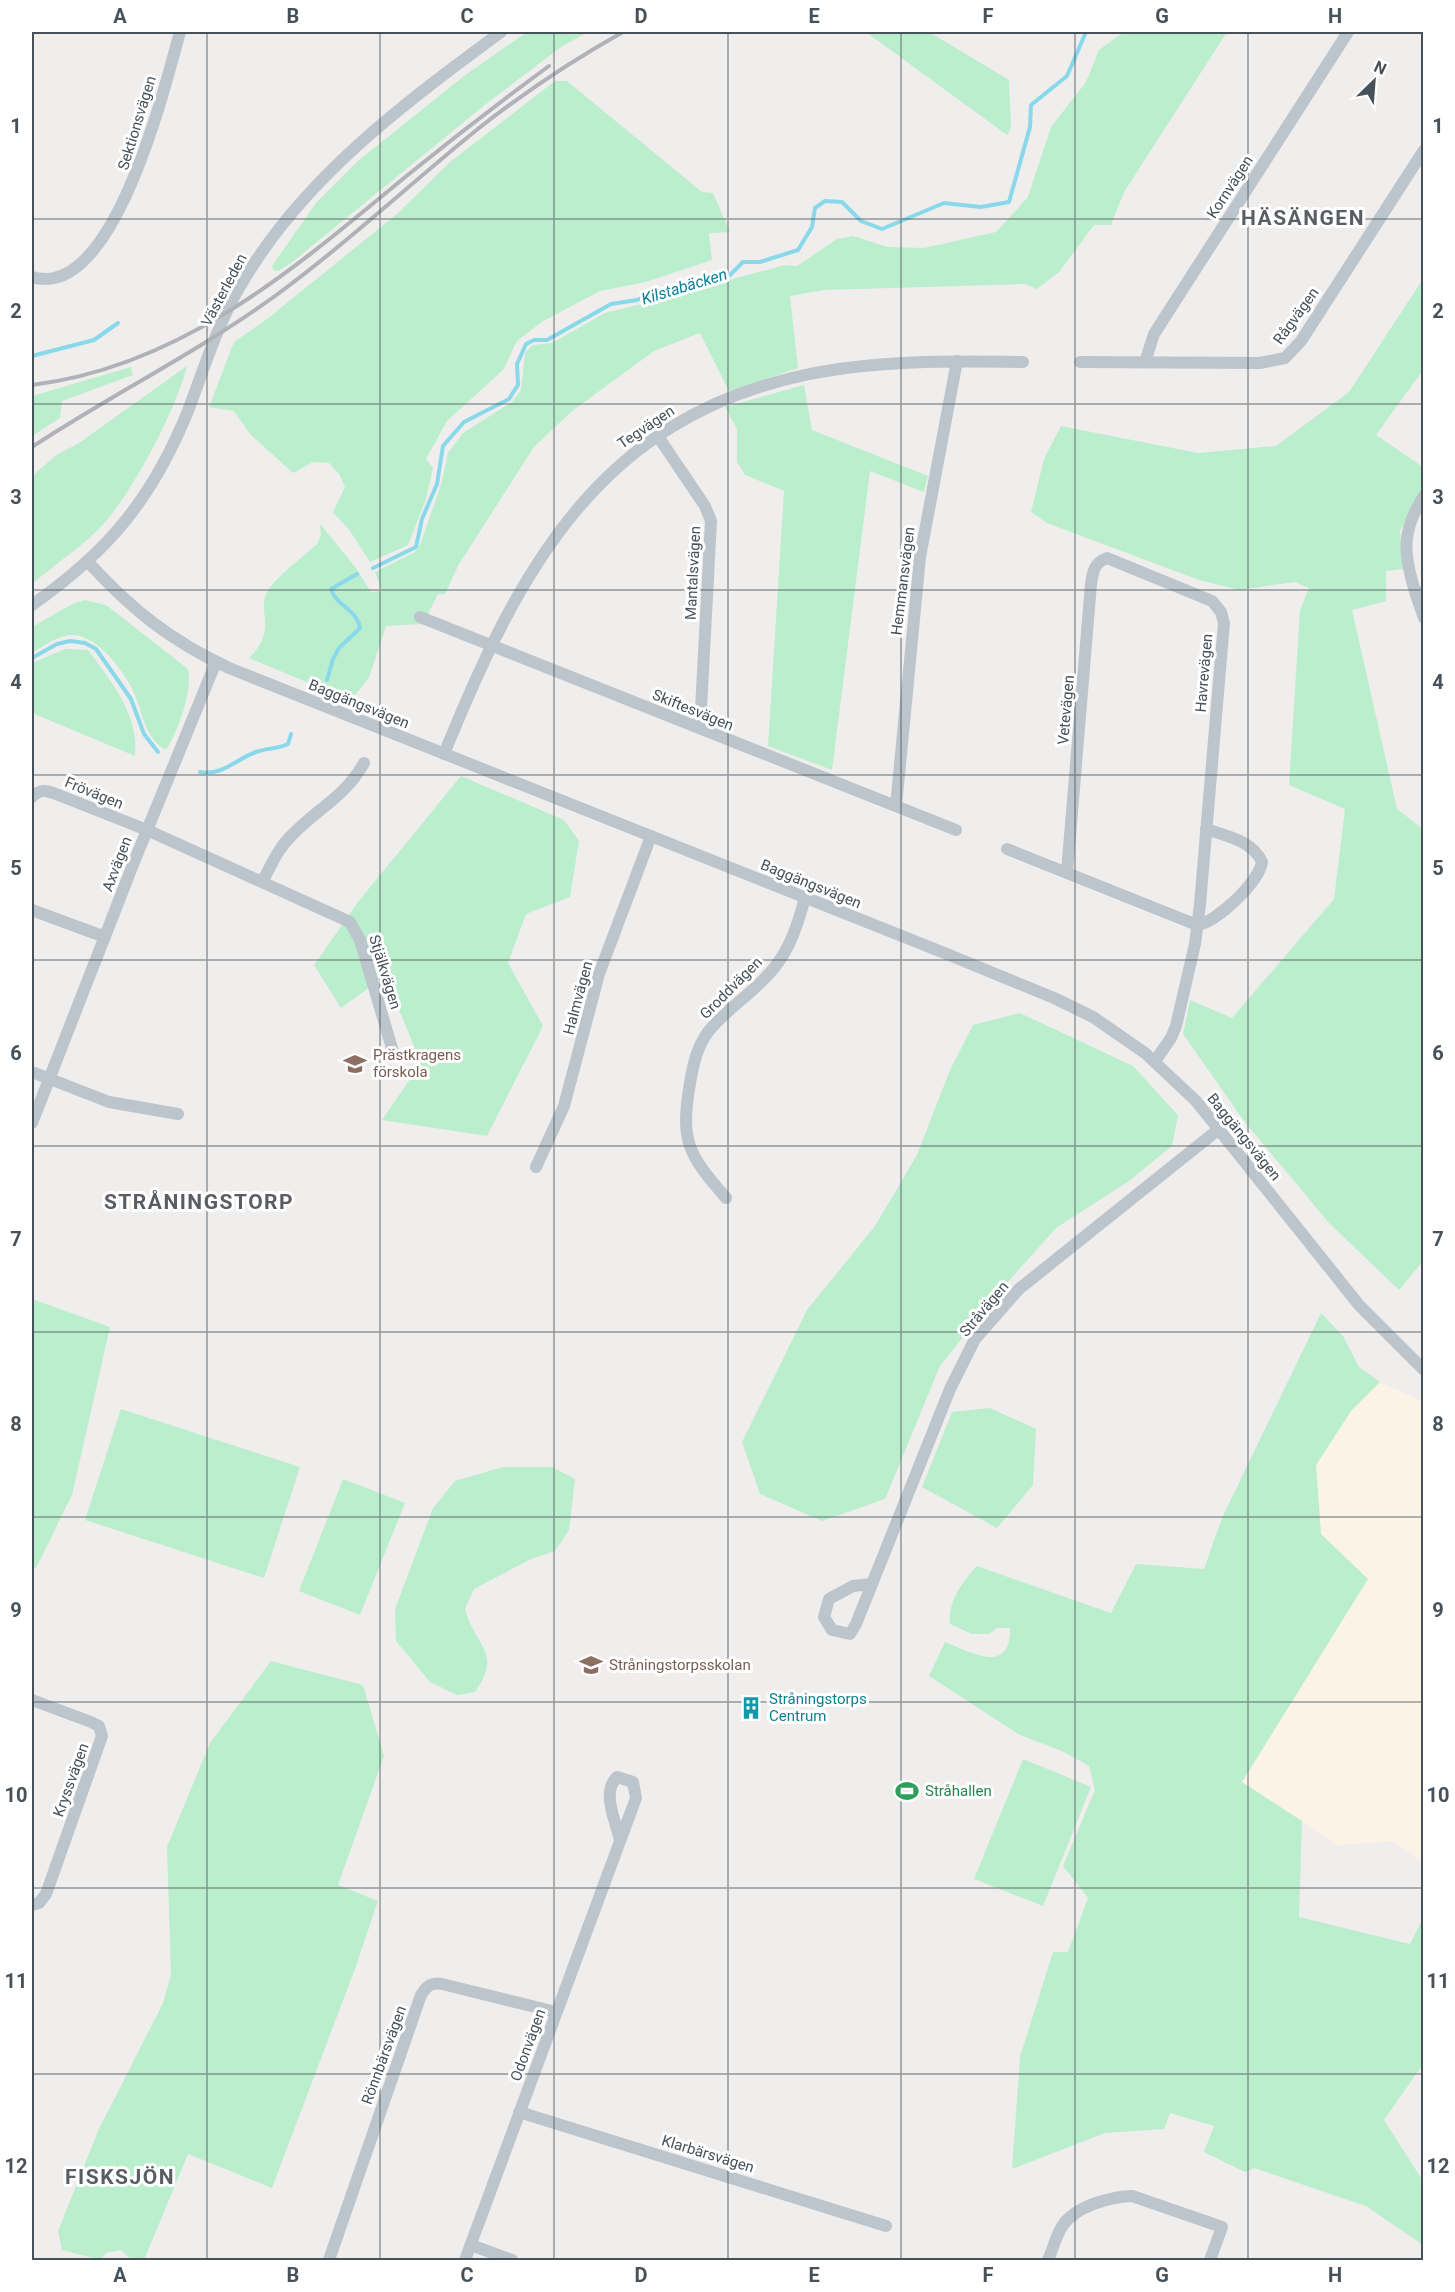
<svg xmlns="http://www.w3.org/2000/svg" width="1455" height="2292" viewBox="0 0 1455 2292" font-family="Roboto,sans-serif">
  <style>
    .commercial { fill: #fbf4e6 }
    .green { fill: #bbeecd }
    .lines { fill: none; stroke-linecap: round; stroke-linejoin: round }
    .stream { stroke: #89d9ea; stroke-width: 4 }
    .minor { stroke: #bcc5cc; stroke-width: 12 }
    .rail { stroke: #afb3b8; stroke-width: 4 }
    .grid { fill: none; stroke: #46515a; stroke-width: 1.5; stroke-opacity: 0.55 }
    .labels { text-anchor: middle; stroke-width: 6; stroke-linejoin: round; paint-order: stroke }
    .street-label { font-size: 15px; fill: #46515a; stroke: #fff }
    .education-label { font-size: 15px; fill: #785e54; stroke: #fff; text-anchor: start }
    .culture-label { font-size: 15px; fill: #0d838f; stroke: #fff; text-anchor: start }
    .leisure-label { font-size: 15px; fill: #27864d; stroke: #fff; text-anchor: start }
    .water-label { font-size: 16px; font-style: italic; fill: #0e7e96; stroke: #fff }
    .district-label { font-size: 21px; font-weight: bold; letter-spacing: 1.5px; fill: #5a5e62; stroke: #fff }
    .neatline { fill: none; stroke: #46515a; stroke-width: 2 }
    .grid-label { font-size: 20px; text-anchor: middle; font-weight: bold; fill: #46515a }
  </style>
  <rect width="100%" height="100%" fill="#f0eded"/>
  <polygon class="commercial" points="1380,1382 1423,1402 1423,1862 1393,1841 1337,1845 1242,1782 1367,1580 1321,1534 1316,1465 1351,1411"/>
  <g class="green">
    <polygon points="527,32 588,32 561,47 486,104 291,263 278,271 273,270 272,266 316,203 358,161 464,76"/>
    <polygon points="866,32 929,32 1009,80 1011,128 1007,135"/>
    <path d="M 1124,32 L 1227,32 L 1124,192 L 1111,225 L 1094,225 L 1059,272 L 1037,289 L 1025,284 L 824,290 L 790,296 L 798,368 L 729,391 L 700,333 L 654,351 L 572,411 L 534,447 L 459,564 L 445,594 L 438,594 L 423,624 L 386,626 L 369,678 L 355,695 L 340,696 L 249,658 C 280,628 254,611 269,589 C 280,573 302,558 317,544 L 321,535 L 320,524 L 356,568 L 371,592 L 382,591 L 375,572 L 415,552 L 420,545 L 441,485 L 448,453 L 463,433 L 512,402 L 521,390 L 525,353 L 533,345 L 552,343 L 605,313 L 642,304 L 715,280 L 725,281 L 785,265 L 797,266 L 837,239 L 853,236 L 888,247 L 924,248 L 996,232 L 1028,197 L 1051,127 L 1086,82 L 1099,50 Z"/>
    <polygon points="555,81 567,81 702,192 713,193 730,232 709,233 712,260 646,282 600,291 543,321 517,341 503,370 447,421 426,459 433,468 426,499 408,545 370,562 350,531 333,512 345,487 339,474 329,463 313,462 293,473 250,434 234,411 209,407 234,342 267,319 397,214 450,162"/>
    <polygon points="1423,279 1423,370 1376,435 1423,467 1423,488 1400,531 1403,569 1386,571 1386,601 1352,610 1397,809 1423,829 1423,1261 1399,1290 1329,1223 1244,1121 1183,1034 1190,1000 1232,1018 1334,899 1345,809 1289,785 1300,610 1309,588 1295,582 1239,590 1199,580 1047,523 1031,512 1044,459 1061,426 1198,453 1276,446 1349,392"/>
    <path d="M 187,366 C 177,408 134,489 106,521 C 85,545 55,564 32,584 L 32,476 L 58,454 L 79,443 Z"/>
    <polygon points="131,367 133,375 62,401 60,418 32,436 32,396"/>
    <polygon points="804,385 812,430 928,476 924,492 870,471 832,770 768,746 784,491 745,475 737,462 737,429 725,407"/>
    <path d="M 85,600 L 106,605 L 188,669 C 193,690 178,732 166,750 C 147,741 142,713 135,695 C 125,672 94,628 65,636 C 53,639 42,647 32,653 L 32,627 L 74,603 Z"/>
    <path d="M 65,649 L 88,650 C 112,683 139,714 135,756 L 32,713 L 32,663 Z"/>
    <polygon points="461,776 564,820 579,841 570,897 526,914 508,963 543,1026 487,1136 382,1120 421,1063 385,976 341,1008 314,965 358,902"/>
    <polygon points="1020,1013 1133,1066 1178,1115 1172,1146 1129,1181 1056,1228 996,1295 940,1366 885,1499 822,1521 760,1494 742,1442 807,1310 875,1226 917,1155 950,1070 973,1025"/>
    <polygon points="32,1299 110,1327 72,1495 36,1568 32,1567"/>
    <path d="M 1321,1313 L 1343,1336 L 1359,1367 L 1380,1382 L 1351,1411 L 1316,1465 L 1321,1534 L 1368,1579 L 1242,1782 L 1302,1821 L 1299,1917 L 1410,1944 L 1423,1918 L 1423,2064 L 1384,2120 L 1423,2181 L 1423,2245 L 1366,2206 L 1254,2168 L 1245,2172 L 1204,2152 L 1214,2126 L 1170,2113 L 1164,2129 L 1105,2133 L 1012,2169 L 1020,2057 L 1053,1952 L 1068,1952 L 1088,1898 L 1063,1866 L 1095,1790 L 1089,1766 L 1062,1751 L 1020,1735 L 929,1676 L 945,1642 C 970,1652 1011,1676 1010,1628 L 997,1628 L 989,1634 L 972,1634 L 950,1624 C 948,1601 962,1582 977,1566 L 1111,1613 L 1136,1564 L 1204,1569 L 1222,1518 Z"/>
    <polygon points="990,1408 1036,1429 1033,1485 997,1528 922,1487 952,1412"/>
    <polygon points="121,1409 300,1467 264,1578 85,1520"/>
    <path d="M 503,1467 L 552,1467 L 575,1479 L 569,1530 L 555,1551 L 531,1559 L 474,1589 L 465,1609 C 475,1647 503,1652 475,1692 L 457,1695 L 430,1682 L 396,1641 L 395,1609 L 433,1508 L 455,1481 Z"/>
    <polygon points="343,1479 405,1503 360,1615 299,1591"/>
    <polygon points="271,1661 363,1685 384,1756 338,1885 378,1901 356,1966 272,2188 188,2154 144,2260 132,2260 121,2250 106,2253 101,2260 62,2250 58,2231 98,2131 163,2003 171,1975 167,1847 210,1743"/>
    <polygon points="1023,1759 1091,1787 1043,1906 974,1879"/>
  </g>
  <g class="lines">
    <g class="stream">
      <polyline points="32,356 94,340 118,323"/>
      <polyline points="373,568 416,547 422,519 437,484 443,446 464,422 509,399 518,385 517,364 526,344 534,340 547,340 611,304 637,300 657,291 664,291 718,273 730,275 743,262 760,262 798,250 812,227 815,208 825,201 842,202 861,221 882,229 944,203 981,207 1009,202 1030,127 1031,105 1067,76 1086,32"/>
      <polyline points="32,658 57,644 70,641 85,643 96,649 131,699 144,734 158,752"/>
      <path d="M 327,680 L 333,659 L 339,648 L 360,628 C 357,609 336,606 331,589 L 357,574"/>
      <path d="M 200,772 C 223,776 236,759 256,752 C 267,748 278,749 288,744 L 291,734"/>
    </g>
    <g class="minor">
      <path d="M 32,277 C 114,302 165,85 180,32"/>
      <polyline points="1080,362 1260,363 1285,358 1301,341 1424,150"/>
      <polyline points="1145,362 1154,334 1348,32"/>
      <polyline points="657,435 705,506 711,521 700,728"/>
      <path d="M 88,562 C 132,610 171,641 229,668 L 947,954 L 1054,998 L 1093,1017 L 1145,1053 L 1196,1101 L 1359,1305 L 1424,1370"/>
      <polyline points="1422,592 1416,595 1424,618"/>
      <path d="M 1416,595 C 1404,556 1400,532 1424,496"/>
      <path d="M 32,605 C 109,551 152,499 188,411 C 205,366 219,319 245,278 C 307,175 406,102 501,32"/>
      <polyline points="420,617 956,830"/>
      <path d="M 444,754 C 518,572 597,419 805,375 C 876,360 951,361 1023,362"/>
      <path d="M 32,797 C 40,789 46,790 56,794 L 147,830 L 350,922 L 360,940 L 394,1055"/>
      <polyline points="896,806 920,557 957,361"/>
      <path d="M 1007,849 L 1197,925 C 1217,922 1259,882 1262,862 C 1253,841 1227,836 1206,829"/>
      <path d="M 1067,872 L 1091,584 C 1093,571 1094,563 1107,558 L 1212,601 L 1221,612 L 1224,623 L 1200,904 L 1195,944 L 1176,1026 L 1171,1038 L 1155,1061"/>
      <path d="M 262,882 C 271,866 278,848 292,835 C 318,808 345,797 364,763"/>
      <polyline points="32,910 105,937"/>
      <polyline points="32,1072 109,1102 178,1114"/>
      <polyline points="32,1123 134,862 216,662"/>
      <polyline points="536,1167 564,1106 599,974 651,836"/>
      <path d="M 726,1198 C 688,1154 680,1142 690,1083 C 693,1065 697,1047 708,1032 C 727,1008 755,992 774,968 C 791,947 798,923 805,898"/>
      <polyline points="871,1584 853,1586 829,1599 824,1617 832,1630 850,1634 856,1624 950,1389 975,1339 1019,1289 1219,1129"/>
      <polyline points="32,1700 91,1722 99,1726 102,1736 46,1894 39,1903 32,1905"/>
      <polyline points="519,2112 886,2226"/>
      <polyline points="471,2245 512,2260"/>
      <path d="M 329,2260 L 421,1995 C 427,1986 431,1982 442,1984 L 556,2012"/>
      <path d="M 465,2260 L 636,1798 L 633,1782 L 617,1777 C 601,1792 616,1822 620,1840"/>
      <path d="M 1048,2260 C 1053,2249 1056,2235 1063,2225 C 1076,2206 1110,2197 1132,2196 L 1222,2227 L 1210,2260"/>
    </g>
    <g class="rail">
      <path d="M 32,385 C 180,367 293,270 404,178 C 452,139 500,102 549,66"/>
      <path d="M 32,447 C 111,395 198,352 275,296 C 346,244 411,183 479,128 C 525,92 573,60 623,32"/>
    </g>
  </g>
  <path class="grid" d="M 207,32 L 207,2260M 380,32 L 380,2260M 554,32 L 554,2260M 728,32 L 728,2260M 901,32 L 901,2260M 1075,32 L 1075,2260M 1248,32 L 1248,2260M 32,219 L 1424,219M 32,404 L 1424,404M 32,590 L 1424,590M 32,775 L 1424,775M 32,960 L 1424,960M 32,1146 L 1424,1146M 32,1332 L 1424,1332M 32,1517 L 1424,1517M 32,1702 L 1424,1702M 32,1888 L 1424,1888M 32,2074 L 1424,2074"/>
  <defs>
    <g id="school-bare" transform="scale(1.8)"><path d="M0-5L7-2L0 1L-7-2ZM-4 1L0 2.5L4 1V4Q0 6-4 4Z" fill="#8d6e63" stroke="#fff" stroke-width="2.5" paint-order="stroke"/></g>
    <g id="building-bare" transform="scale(1.8)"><path d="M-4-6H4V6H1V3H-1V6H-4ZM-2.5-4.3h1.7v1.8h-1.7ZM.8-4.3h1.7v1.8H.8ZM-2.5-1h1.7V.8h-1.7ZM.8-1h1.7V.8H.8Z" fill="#0f9aa8" stroke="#fff" stroke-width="2.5" paint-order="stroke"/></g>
    <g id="stadium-bare" transform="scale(1.8)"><path d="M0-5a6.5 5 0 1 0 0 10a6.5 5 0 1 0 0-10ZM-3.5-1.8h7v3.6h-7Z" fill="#2e9e5b" stroke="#fff" stroke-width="2.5" paint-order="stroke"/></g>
  </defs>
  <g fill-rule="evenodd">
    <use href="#school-bare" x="355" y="1064"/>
    <use href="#school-bare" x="591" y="1665"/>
    <use href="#building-bare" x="751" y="1708"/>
    <use href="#stadium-bare" x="907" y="1791"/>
  </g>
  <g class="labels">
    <g class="street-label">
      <text transform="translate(137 123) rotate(-73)" y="5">Sektionsvägen</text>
      <text transform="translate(1230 187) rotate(-57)" y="5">Kornvägen</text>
      <text transform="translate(224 290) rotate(-62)" y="5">Västerleden</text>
      <text transform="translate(1296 316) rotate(-54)" y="5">Rågvägen</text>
      <text transform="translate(646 427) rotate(-34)" y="5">Tegvägen</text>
      <text transform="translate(693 573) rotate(-87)" y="5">Mantalsvägen</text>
      <text transform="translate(903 581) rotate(-83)" y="5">Hemmansvägen</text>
      <text transform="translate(1204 673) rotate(-85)" y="5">Havrevägen</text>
      <text transform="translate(359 704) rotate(22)" y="5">Baggängsvägen</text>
      <text transform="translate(693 710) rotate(22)" y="5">Skiftesvägen</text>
      <text transform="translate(1066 710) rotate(-85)" y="5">Vetevägen</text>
      <text transform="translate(94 793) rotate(22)" y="5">Frövägen</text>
      <text transform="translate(117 864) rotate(-69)" y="5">Axvägen</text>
      <text transform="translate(811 884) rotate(22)" y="5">Baggängsvägen</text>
      <text transform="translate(385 972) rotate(73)" y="5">Stjälkvägen</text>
      <text transform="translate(731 988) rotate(-45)" y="5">Groddvägen</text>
      <text transform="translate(578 998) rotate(-75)" y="5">Halmvägen</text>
      <text transform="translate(1244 1137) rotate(51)" y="5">Baggängsvägen</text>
      <text transform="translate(984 1309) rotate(-50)" y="5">Stråvägen</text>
      <text transform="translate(71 1780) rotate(-70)" y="5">Kryssvägen</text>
      <text transform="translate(528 2045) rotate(-70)" y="5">Odonvägen</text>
      <text transform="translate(384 2055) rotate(-70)" y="5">Rönnbärsvägen</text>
      <text transform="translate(708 2154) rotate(17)" y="5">Klarbärsvägen</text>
    </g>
    <g class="education-label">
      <text x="373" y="1060">Prästkragens<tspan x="373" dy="17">förskola</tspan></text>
      <text x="609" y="1670">Stråningstorpsskolan</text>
    </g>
    <g class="culture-label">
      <text x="769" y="1704">Stråningstorps<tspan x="769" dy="17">Centrum</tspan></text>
    </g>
    <g class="leisure-label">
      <text x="925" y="1796">Stråhallen</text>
    </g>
    <g class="water-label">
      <text transform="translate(684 286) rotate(-17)" y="6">Kilstabäcken</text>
    </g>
    <g class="district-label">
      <text x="1303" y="225">HÄSÄNGEN</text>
      <text x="199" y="1209">STRÅNINGSTORP</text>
      <text x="120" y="2184">FISKSJÖN</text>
    </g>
  </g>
  <rect width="1455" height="2292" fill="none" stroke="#ffffff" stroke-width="66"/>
  <g transform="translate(1374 81) rotate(25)" stroke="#ffffff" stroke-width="4.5" paint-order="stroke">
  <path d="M0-4.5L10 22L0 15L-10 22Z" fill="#46515a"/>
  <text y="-9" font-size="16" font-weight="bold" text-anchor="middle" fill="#46515a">N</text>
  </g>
  <rect x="33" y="33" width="1389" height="2226" class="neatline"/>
  <g class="grid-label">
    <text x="120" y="23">A</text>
    <text x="293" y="23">B</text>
    <text x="467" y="23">C</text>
    <text x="641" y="23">D</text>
    <text x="814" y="23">E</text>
    <text x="988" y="23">F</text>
    <text x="1162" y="23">G</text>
    <text x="1335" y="23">H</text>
    <text x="16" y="133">1</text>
    <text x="1438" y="133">1</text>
    <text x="16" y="318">2</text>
    <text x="1438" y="318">2</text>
    <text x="16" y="504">3</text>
    <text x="1438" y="504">3</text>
    <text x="16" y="689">4</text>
    <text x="1438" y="689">4</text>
    <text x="16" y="875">5</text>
    <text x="1438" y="875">5</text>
    <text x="16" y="1060">6</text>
    <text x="1438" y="1060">6</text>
    <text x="16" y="1246">7</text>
    <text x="1438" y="1246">7</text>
    <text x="16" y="1431">8</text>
    <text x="1438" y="1431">8</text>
    <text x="16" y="1617">9</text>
    <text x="1438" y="1617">9</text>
    <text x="16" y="1802">10</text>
    <text x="1438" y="1802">10</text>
    <text x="16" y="1988">11</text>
    <text x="1438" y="1988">11</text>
    <text x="16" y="2173">12</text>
    <text x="1438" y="2173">12</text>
    <text x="120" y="2282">A</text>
    <text x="293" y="2282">B</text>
    <text x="467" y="2282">C</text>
    <text x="641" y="2282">D</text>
    <text x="814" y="2282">E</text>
    <text x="988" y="2282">F</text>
    <text x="1162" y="2282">G</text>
    <text x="1335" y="2282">H</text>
  </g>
</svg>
